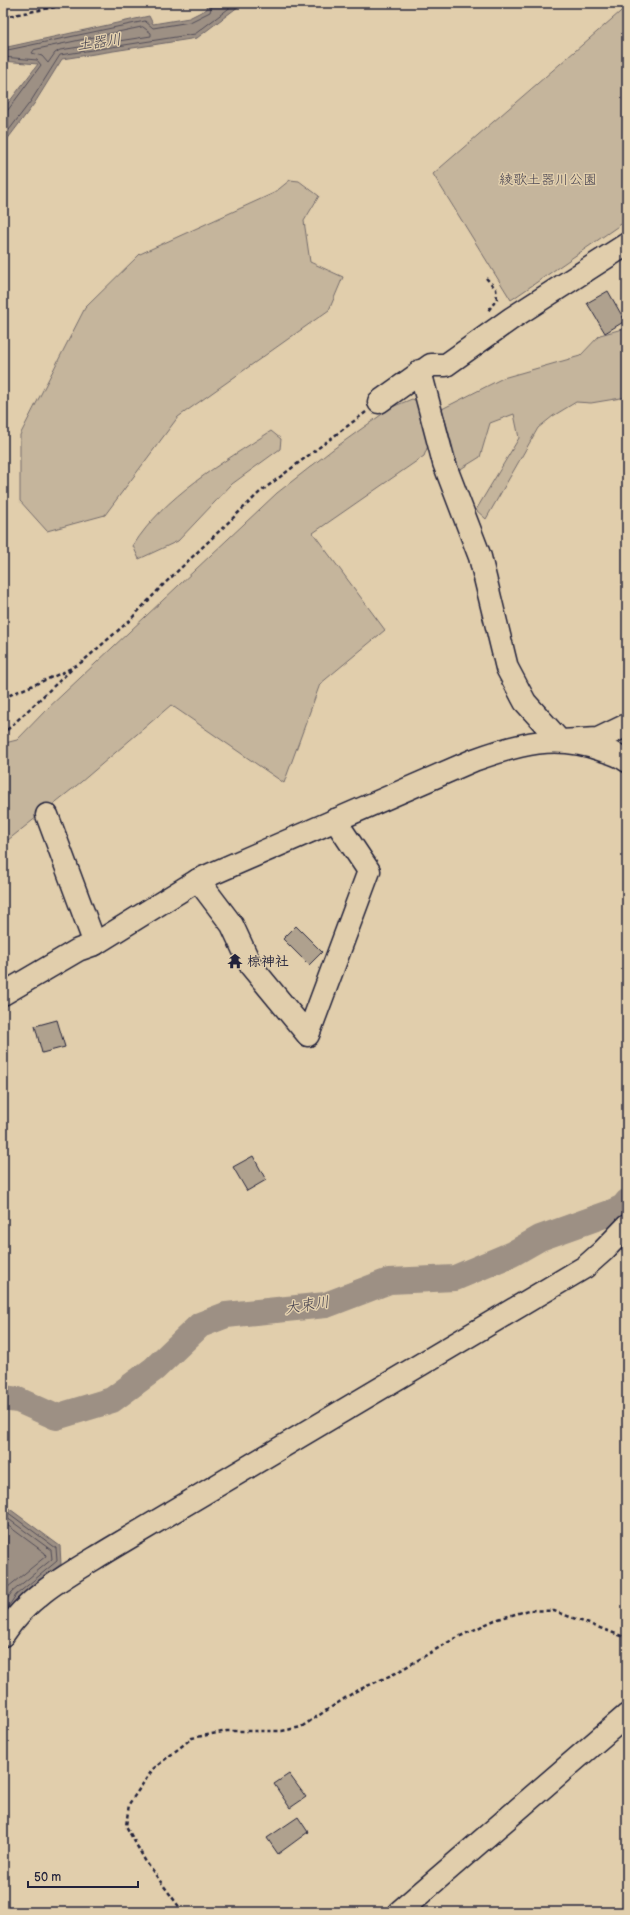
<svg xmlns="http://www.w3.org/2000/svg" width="630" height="1915" viewBox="0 0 630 1915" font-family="'Balsamiq Sans','Klee One',sans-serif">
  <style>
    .green { fill: #c5b59c; stroke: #746c6c }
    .water { fill: #9d9084; stroke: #6c6467 }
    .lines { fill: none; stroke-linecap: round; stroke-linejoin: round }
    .shore { stroke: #534e58; stroke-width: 1 }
    .river { stroke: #9d9084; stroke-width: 26 }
    .building { fill: #afa18e; stroke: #22223b }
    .minor-casing { stroke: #22223b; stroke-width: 25 }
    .path { stroke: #22223b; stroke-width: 2.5; stroke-dasharray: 4 3; stroke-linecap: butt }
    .minor { stroke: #e1ceac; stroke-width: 22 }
    .labels { text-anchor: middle; stroke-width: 3; stroke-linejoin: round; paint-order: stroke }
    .park-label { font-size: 14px; fill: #433f4e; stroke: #e1ceac }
    .poi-label { font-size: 14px; font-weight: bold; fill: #22223b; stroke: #e1ceac; text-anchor: start }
    .water-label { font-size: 15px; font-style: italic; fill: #413e4d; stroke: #e1ceac }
  </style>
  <rect width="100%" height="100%" fill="#e1ceac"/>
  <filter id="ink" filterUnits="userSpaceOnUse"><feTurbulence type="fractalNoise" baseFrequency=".025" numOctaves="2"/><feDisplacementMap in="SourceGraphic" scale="8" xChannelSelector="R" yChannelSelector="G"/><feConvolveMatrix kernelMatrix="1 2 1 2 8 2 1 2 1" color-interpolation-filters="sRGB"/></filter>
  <g filter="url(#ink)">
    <g class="green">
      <polygon points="627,6 627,220 511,300 433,174"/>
      <polygon points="290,180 299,181 319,196 304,221 310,262 343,277 329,310 178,417 105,515 47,531 20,501 20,435 85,308 140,254 274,193"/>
      <polygon points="626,328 627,397 591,403 576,402 553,416 538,428 486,519 476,510 519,438 514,414 490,423 480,457 459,470 442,409 503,378 580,356 600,335"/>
      <polygon points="412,399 422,403 431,438 424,456 313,533 385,630 320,684 284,783 171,705 81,782 3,844 3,742 5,743 17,740 47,709 277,493 332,450 392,407"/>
      <path d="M 271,431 L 281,439 L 280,449 L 232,484 L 178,541 L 139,559 L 133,546 C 164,496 222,463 271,431 Z"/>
    </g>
    <g class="water">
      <polygon points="205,3 243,3 197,38 62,59 34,104 3,145 3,110 38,64 3,61 3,48 149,16 153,24 189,18 207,9"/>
      <polygon points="3,1504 60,1546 61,1564 18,1598 3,1622"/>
    </g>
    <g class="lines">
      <g class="shore">
        <polygon points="143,27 151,33 151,36 60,50 55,53 48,63 42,56 32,53 34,50"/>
        <polyline points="3,51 145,21 153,28 190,22 210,12 211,8 210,3"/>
        <polyline points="3,57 37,60 41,65 8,110 3,112"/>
        <polyline points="3,138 31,101 60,55 195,34 236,3"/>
        <polyline points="3,1509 56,1548 57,1561 16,1595 4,1613"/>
        <polyline points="3,1515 51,1550 52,1559 12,1592 3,1605"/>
        <polyline points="3,1522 45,1553 46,1556 8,1587 3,1594"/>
      </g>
      <polyline class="river" points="3,1398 18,1400 56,1417 112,1400 154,1369 200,1325 226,1315 326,1305 389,1281 455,1278 512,1254 540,1238 610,1213 623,1207 627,1202"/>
    </g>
    <g class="building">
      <polygon points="608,291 625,321 605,333 587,303"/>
      <polygon points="296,926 322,952 309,965 283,939"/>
      <polygon points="57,1020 65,1047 42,1053 35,1026"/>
      <polygon points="253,1156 266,1180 247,1191 233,1167"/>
      <polygon points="289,1774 306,1797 290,1808 274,1784"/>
      <polygon points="298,1817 308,1832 278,1854 267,1838"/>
    </g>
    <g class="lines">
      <g class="minor-casing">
        <g id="minor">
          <polyline points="420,371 444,463 480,557 507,668 525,702 560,741 598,739 627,725"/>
          <polyline points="379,402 431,365 446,365 512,318 627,244"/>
          <polyline points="47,815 95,944"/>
          <polyline points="198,880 232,925 251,966 308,1035 369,871 335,820"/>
          <path d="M 3,994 L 78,950 L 95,944 L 198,880 L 474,760 C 519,744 556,733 602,750 C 612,753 620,755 627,761"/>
          <path d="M 3,1635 C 28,1595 71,1573 110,1549 L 585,1267 L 603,1251 L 627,1226"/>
          <polyline points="399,1912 627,1715"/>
        </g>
      </g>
      <g class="path">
        <polyline points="3,17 76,3"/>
        <polyline points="486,278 496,289 497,299 488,311"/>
        <polyline points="3,698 64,672 82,662 129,621 162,586 260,492 366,412"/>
        <polyline points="7,730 72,669"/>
        <polyline points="183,1912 146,1862 126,1826 129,1804 153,1769 192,1738 227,1731 282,1731 301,1727 356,1691 396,1673 452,1640 495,1620 529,1610 554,1611 627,1638"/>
      </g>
      <use href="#minor" class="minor"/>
    </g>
  </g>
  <defs>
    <g id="temple-bare" transform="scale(1.2)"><path d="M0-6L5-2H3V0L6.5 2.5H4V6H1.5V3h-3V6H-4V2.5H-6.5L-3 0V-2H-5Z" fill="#22223b" stroke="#e1ceac" stroke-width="2.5" paint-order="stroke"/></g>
  </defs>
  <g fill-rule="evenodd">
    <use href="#temple-bare" x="235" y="961"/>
  </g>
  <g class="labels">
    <g class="park-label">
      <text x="548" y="184">綾歌土器川公園</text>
    </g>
    <g class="poi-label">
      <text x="247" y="966">椋神社</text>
    </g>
    <g class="water-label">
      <text transform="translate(99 42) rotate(-8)" y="5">土器川</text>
      <text transform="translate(307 1305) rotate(-9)" y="5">大束川</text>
    </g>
  </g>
  <rect width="630" height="1915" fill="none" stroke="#e1ceac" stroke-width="16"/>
  <rect x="8" y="8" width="614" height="1899" fill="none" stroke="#22223b" stroke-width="1.5" filter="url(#ink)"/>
  <path d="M28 1881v6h110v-6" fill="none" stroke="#22223b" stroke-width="2"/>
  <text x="34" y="1881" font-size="12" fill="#22223b" stroke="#e1ceac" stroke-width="3" paint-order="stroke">50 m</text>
</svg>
